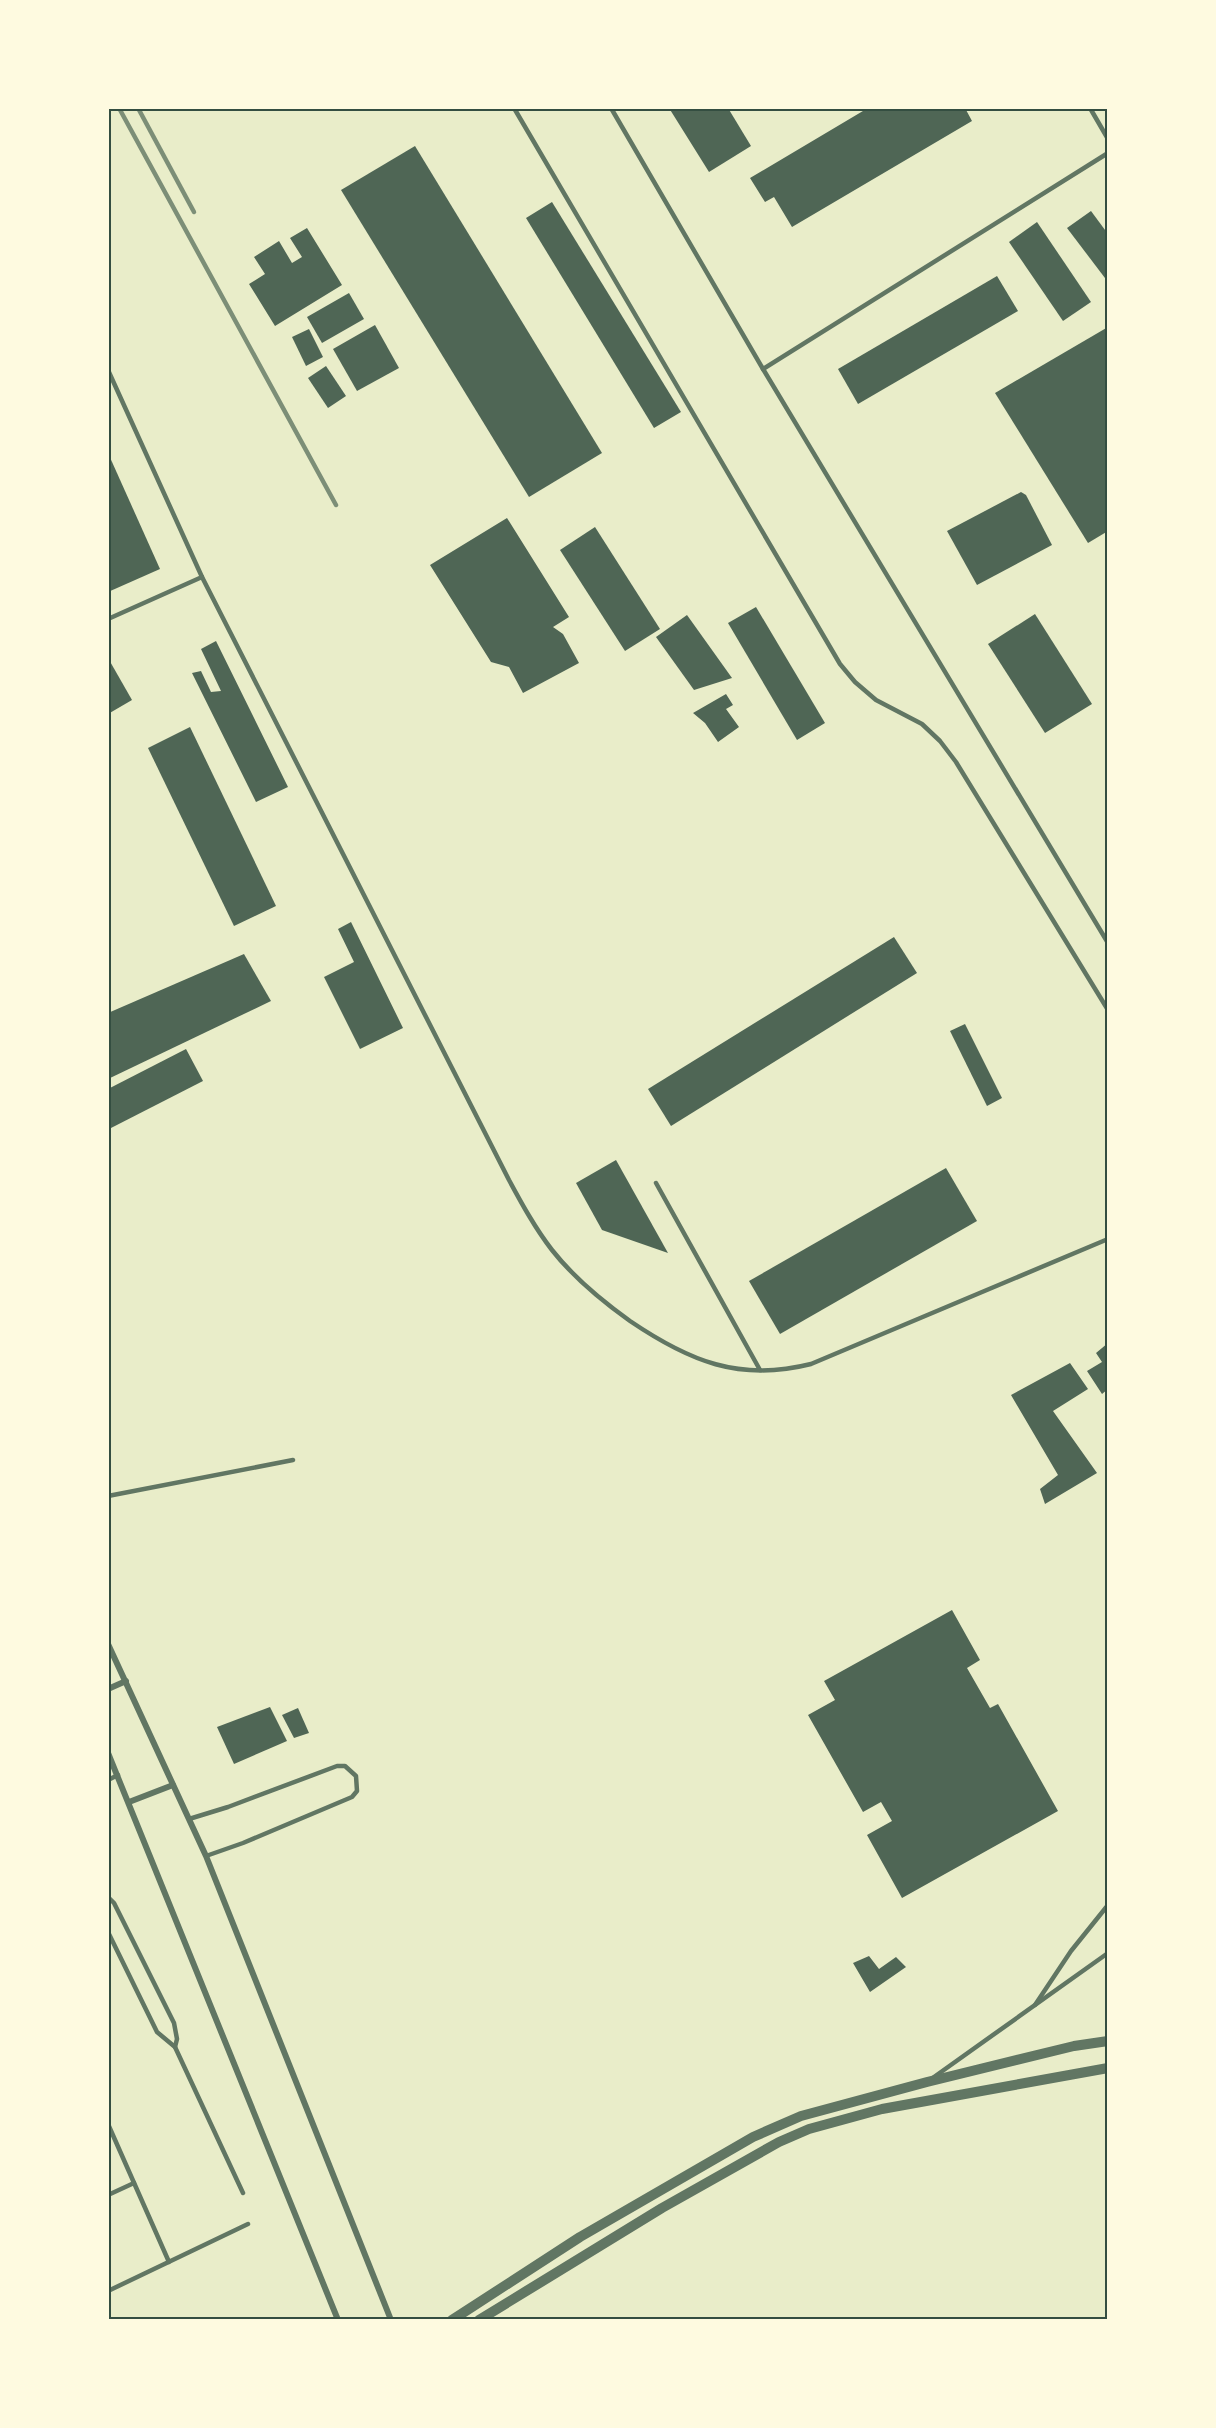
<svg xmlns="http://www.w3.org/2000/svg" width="1216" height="2428" viewBox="0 0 1216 2428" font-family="'Public Sans',sans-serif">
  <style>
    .building { fill: #4f6655 }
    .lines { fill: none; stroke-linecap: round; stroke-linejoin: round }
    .service { stroke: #617663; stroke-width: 4.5 }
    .minor { stroke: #617663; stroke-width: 6 }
    .tertiary { stroke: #617663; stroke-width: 10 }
    .rail { stroke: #7c8e77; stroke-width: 4.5 }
    .neatline { fill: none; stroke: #344e41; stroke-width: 2 }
  </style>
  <rect width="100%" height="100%" fill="#e9edc9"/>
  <g class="building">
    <polygon points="669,108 728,108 751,146 709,172"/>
    <polygon points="868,108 965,108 972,121 792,227 774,197 765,202 750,178"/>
    <polygon points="415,146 602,453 529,497 341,190"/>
    <polygon points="552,202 681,412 654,428 526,218"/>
    <polygon points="1091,211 1108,234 1108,282 1067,228"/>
    <polygon points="1037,222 1091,302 1063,321 1009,242"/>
    <polygon points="307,228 342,285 275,326 249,284 265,274 254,257 279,241 292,263 302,257 290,238"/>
    <polygon points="997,276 1018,311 858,404 838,369"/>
    <polygon points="349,293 364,319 322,343 307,317"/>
    <polygon points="375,325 399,368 357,391 333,349"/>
    <polygon points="1108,327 1108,531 1088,543 995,393"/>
    <polygon points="309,329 323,357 306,366 292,337"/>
    <polygon points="326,366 346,396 328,408 308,378"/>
    <polygon points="108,453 160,569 108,592"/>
    <polygon points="1021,492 1026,495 1052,545 977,585 947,531"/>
    <polygon points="507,518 569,617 553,627 563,634 579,663 523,693 509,667 491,662 430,565"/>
    <polygon points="595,527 660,629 625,651 560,550"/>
    <polygon points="756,607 825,723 797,740 728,623"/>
    <polygon points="1035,614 1092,704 1045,733 988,644"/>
    <polygon points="687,615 732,678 694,690 656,637"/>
    <polygon points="216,641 288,787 256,802 192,673 201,671 211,692 221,691 201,649"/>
    <polygon points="108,658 132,700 108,714"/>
    <polygon points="726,694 733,705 726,709 739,727 718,742 705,723 693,713"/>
    <polygon points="190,727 276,906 234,926 148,748"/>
    <polygon points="351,922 403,1028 360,1049 324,977 354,962 338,929"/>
    <polygon points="894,937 917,973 671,1126 648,1089"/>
    <polygon points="244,954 271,1001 108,1079 108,1013"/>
    <polygon points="965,1024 1002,1098 987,1106 950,1031"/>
    <polygon points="186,1049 203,1081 111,1128 108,1123 108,1089"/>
    <polygon points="616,1160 668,1253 602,1230 576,1183"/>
    <polygon points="946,1168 977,1221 780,1334 749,1281"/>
    <polygon points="1108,1343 1108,1389 1102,1394 1087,1371 1102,1362 1096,1353"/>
    <polygon points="1070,1363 1088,1389 1053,1411 1097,1473 1045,1504 1040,1489 1058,1475 1011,1395"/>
    <polygon points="952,1610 980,1660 967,1668 990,1708 998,1704 1058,1811 902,1898 867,1835 892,1821 881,1802 863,1812 808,1715 835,1700 824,1681"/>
    <polygon points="270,1707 287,1741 234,1764 217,1727"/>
    <polygon points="298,1708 309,1733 294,1738 282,1715"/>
    <polygon points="869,1956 879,1969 896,1957 906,1967 870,1992 853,1963"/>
  </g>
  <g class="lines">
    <g class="service">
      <polyline points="514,108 840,664 855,682 876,700 922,724 940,741 956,762 1108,1010"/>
      <polyline points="611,108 763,369 1108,943"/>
      <polyline points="1090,108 1108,139"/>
      <polyline points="763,369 1108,153"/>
      <path d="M 108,370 L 202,577 L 509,1180 C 522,1204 535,1228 552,1250 C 574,1278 602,1301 630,1321 C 689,1361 739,1382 811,1364 L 1108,1239"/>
      <polyline points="108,619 202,577"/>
      <polyline points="656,1183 760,1370"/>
      <polyline points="108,1496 293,1460"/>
      <polyline points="108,1780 118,1775"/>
      <polyline points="189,1819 228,1807 337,1766 345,1766 356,1776 357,1791 352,1797 243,1843 206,1856"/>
      <polyline points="108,1897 114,1903 174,2023 177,2039 175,2047 243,2193"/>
      <polyline points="108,1932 157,2032 175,2047"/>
      <polyline points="1035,2005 1071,1951 1108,1905"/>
      <polyline points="934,2077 1108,1953"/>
      <polyline points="108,2124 169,2262"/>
      <polyline points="108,2195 134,2183"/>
      <polyline points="108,2291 248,2224"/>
    </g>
    <g class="minor">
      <polyline points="108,1644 206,1856 391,2320"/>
      <polyline points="108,1689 126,1681"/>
      <polyline points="108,1753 338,2320"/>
      <polyline points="129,1802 173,1785"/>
    </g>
    <g class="tertiary">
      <polyline points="452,2320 580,2237 753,2137 801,2116 927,2082 1074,2046 1108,2041"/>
      <polyline points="479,2320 662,2208 779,2142 809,2129 882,2109 1108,2068"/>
    </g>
    <g class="rail">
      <polyline points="119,108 336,505"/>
      <polyline points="138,108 194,212"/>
    </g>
  </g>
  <rect width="1216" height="2428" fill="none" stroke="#fefae0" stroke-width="219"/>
  <rect x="110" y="110" width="996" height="2208" class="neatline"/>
</svg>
